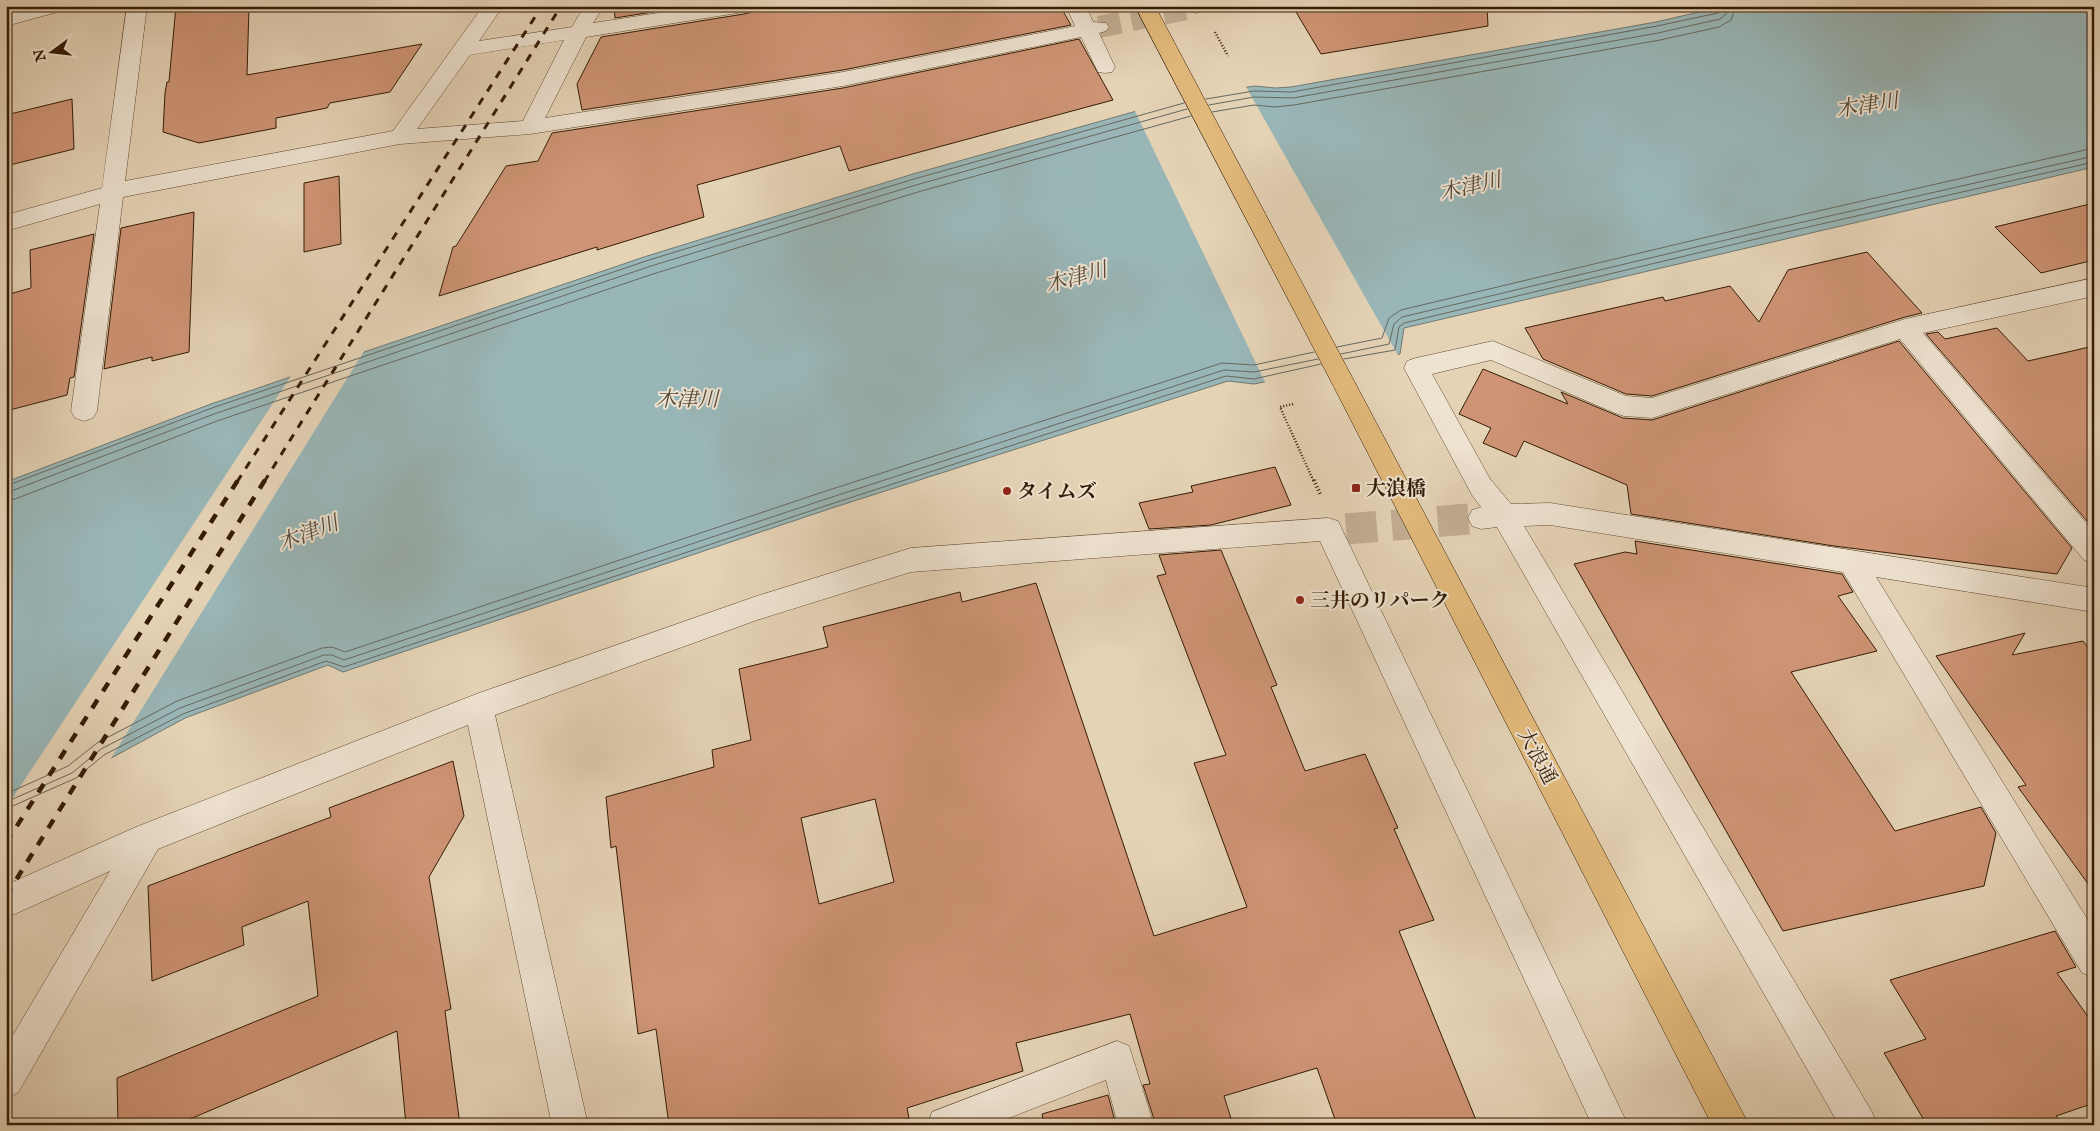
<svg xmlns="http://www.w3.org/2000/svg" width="2100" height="1131" viewBox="0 0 2100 1131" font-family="'IM FELL English','Noto Serif JP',serif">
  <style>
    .water { fill: #99b6b7; stroke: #717870 }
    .pier { fill: #e5d3b6 }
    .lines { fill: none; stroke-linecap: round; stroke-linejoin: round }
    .shore { stroke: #66685e; stroke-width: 1 }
    .building { fill: #ce9475; stroke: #341b05; fill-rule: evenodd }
    .minor-tunnel-far1 { stroke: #c2ae93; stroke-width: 22; stroke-dasharray: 22 11; stroke-linecap: butt }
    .minor-tunnel { stroke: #c2ae93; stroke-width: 31; stroke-dasharray: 31 15; stroke-linecap: butt }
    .minor-casing { stroke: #604931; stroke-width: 1 }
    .major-casing { stroke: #341b05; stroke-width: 1 }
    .path-far1 { stroke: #341b05; stroke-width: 2.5; stroke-dasharray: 1 2; stroke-linecap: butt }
    .path { stroke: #341b05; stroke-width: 4; stroke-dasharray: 1 2.5; stroke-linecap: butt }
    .minor { fill: #eee2d0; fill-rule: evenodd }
    .major { fill: #e2ba7b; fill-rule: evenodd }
    .rail-far1 { stroke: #341b05; stroke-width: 3; stroke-dasharray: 8 8; stroke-linecap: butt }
    .rail { stroke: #341b05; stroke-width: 4.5; stroke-dasharray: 10 10; stroke-linecap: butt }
    .poi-dot { fill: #8f2418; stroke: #eee2d0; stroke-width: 2 }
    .labels { text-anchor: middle; stroke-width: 4; stroke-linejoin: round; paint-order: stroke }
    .poi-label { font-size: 20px; font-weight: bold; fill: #341b05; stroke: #eee2d0; text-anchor: start }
    .street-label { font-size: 20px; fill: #341b05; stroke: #eee2d0 }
    .water-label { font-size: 21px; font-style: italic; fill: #524a3a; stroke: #eee2d0 }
  </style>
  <rect width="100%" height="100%" fill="#e5d3b6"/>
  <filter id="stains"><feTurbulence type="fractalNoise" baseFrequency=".004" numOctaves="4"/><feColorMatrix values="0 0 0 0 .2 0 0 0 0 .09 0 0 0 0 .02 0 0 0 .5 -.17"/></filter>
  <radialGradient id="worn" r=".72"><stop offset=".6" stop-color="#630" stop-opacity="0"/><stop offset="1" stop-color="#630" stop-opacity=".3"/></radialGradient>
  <polygon class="water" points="1725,6 2094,6 2094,167 1404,328 1400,354 1254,384 1228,381 829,509 343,672 328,665 185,718 6,815 6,482 211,404 647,256 913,174 1190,96 1255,86 1275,88 1291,87 1656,22"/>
  <g class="pier">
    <polygon points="1245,85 1399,357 1266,384 1134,109 1190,94"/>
    <polygon points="366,348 110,760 80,784 6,817 6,808 293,373"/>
  </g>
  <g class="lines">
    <g class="shore">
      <polyline points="1206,99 1254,91 1292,92 1657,26 1718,13 1721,11 1722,6"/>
      <polyline points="1209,105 1254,97 1293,98 1658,33 1720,19 1726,14 1728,6"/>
      <polyline points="1212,112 1254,105 1275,107 1294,105 1660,40 1719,27 1731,20 1736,6"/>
      <polyline points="1337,347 1382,338 1389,318 1401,310 1770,222 2094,148"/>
      <polyline points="1341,354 1389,344 1394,324 1402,317 1772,229 2094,156"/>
      <polyline points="1344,359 1395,350 1399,327 1404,323 1773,235 2094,162"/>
      <polyline points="6,486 212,408 649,260 914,179 1184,103"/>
      <polyline points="6,493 214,414 651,266 916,185 1187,109"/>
      <polyline points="6,500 15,499 217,421 653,274 918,192 1191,116"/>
      <polyline points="6,794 68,766 97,743 177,701 322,648 332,647 345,652 823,492 1222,363 1254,365 1314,352"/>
      <polyline points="6,802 72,773 101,749 180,708 324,655 332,655 344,660 826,499 1224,370 1254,372 1318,359"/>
      <polyline points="6,809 76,778 104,755 183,714 326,661 344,667 828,505 1226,376 1254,379 1321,364"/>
    </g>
  </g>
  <g class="building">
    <polygon points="176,6 249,6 247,75 422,44 390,92 330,103 327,108 276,118 276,128 199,143 163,132 165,93 167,82 169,82"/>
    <polygon points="614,6 690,6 615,18"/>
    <polygon points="756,6 1060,6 1071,25 843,70 582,110 577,84 601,37 744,14 752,12"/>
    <polygon points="1328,6 1487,6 1488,26 1321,54 1296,12"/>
    <polygon points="1079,39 1113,100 849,171 840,146 697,185 704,217 597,250 597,247 439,296 453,247 456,246 506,166 538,161 552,133 843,88"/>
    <polygon points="72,99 74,149 6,166 6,115"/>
    <polygon points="339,176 341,244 304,252 304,183"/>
    <polygon points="2094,203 2094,260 2041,273 1995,227"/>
    <polygon points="194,212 189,352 152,361 152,357 104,369 121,228"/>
    <polygon points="94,234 74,377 70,378 67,395 6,411 6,295 31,288 30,250"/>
    <polygon points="1867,252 1922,313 1905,317 1652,396 1626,394 1543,359 1525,328 1663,297 1665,301 1730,286 1759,322 1788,270"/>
    <polygon points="1997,328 2028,361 2094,346 2094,509 2087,521 1926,334 1938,332 1945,339"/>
    <polygon points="1899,341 2072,548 2057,574 1834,546 1631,514 1627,485 1524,441 1516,457 1483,443 1491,428 1459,414 1483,369 1568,404 1561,392 1623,418 1652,420"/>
    <polygon points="1275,467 1291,505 1211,525 1149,529 1139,503 1193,492 1191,486"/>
    <polygon points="1635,541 1842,574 1853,592 1838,596 1877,651 1791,672 1895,831 1981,807 1996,833 1984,886 1783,931 1574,564 1625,552 1637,554"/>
    <path d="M 1221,550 L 1277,685 L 1271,687 L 1305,771 L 1365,754 L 1398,828 L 1394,829 L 1434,920 L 1399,931 L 1478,1125 L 1337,1125 L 1317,1068 L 1224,1096 L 1233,1125 L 1156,1125 L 1143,1085 L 1150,1084 L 1130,1014 L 1016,1043 L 1023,1071 L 907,1108 L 909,1118 L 887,1125 L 669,1125 L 656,1029 L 638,1034 L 616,846 L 611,848 L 606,797 L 714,767 L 712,750 L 751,740 L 739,669 L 828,647 L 823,627 L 960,592 L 962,602 L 1036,583 L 1154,936 L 1247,907 L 1194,763 L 1226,755 L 1157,576 L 1166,574 L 1159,555 ZM 875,799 L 894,882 L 819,904 L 801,818 Z"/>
    <polygon points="2025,633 2012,655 2083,641 2094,655 2094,892 2018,787 2026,785 1936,656"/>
    <polygon points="453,761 464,816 429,877 451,1009 445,1011 460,1125 406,1125 397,1031 176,1125 118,1125 117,1078 318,996 308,901 242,927 244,945 152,981 148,886 331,817 329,808"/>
    <polygon points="2055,931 2076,967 2057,973 2094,1025 2094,1103 2056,1116 2061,1125 1927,1125 1884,1053 1926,1039 1890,980"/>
    <polygon points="1108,1095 1116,1125 1044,1125 1042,1114"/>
  </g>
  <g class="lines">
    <polyline class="minor-tunnel-far1" points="1099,27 1196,7"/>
    <polyline class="minor-tunnel" points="1346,529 1481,518"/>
    <g class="minor-casing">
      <g id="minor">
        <polygon points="34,6 68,6 65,10 6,26 6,14"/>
        <path d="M 127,6 L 147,6 L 125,181 L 393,131 L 483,6 L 503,6 L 479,41 L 572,27 L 584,6 L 604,6 L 593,23 L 704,6 L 754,6 L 751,10 L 744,12 L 586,37 L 545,118 L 843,72 L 1075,26 L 1066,6 L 1086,6 L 1093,22 L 1106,23 L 1109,27 L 1106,31 L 1099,33 L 1115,67 L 1112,72 L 1105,73 L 1098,72 L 1081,37 L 843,86 L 530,134 L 400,144 L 123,197 L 97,411 L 93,418 L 84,421 L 75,418 L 71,411 L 100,204 L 6,231 L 6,215 L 102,188 ZM 564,40 L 523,121 L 417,129 L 470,55 Z"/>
        <polygon points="1209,6 1206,10 1196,13 1189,11 1186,7"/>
        <polygon points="2094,278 2094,296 1923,333 2094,532 2094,564 2084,560 1900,339 1652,418 1624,416 1615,413 1491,360 1432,374 1490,479 1511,504 1550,503 2094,588 2094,612 1876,577 2094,930 2094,977 2082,973 1843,572 1550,525 1524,526 1872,1112 1877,1125 1839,1125 1497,527 1481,529 1472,526 1468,518 1472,510 1481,507 1472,495 1404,368 1407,361 1416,358 1493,341 1626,396 1652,398 1905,319"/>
        <polygon points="1328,518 1338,521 1628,1125 1592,1125 1320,541 911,572 757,620 495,715 588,1125 552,1125 468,725 158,849 18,1093 6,1098 6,1047 110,871 6,918 6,885 136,827 479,693 757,596 911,548"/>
        <polygon points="1117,1041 1129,1046 1154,1125 1118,1125 1106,1080 991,1125 927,1125 932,1112"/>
      </g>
    </g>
    <g class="major-casing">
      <polygon id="major" points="1135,6 1155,6 1749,1125 1712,1125 1334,387"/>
    </g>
    <g class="path-far1">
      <polyline points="1215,32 1228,56"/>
      <polyline points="1293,404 1280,407 1314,482"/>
    </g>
    <polyline class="path" points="1314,480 1320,494"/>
    <use href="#minor" class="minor"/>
    <use href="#major" class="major"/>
    <g class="rail-far1">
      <polyline points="237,482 542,6"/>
      <polyline points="264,482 561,6"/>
    </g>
    <g class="rail">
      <polyline points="6,843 238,480"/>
      <polyline points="6,896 265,480"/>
    </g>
  </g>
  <g class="poi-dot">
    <rect x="1351" y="483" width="10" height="10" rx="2.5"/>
    <circle cx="1007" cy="491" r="5"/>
    <circle cx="1300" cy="600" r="5"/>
  </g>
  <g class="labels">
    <g class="poi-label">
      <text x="1366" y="495">大浪橋</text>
      <text x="1017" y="498">タイムズ</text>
      <text x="1310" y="607">三井のリパーク</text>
    </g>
    <g class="street-label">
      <text transform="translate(1538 756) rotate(62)" y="7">大浪通</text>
    </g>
    <g class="water-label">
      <text transform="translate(1867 105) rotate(-9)" y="7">木津川</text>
      <text transform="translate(1470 186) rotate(-13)" y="7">木津川</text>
      <text transform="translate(1076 277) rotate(-15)" y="7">木津川</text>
      <text x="687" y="406">木津川</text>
      <text transform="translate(308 533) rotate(-21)" y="7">木津川</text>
    </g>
  </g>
  <rect width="2100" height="1131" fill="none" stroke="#e5d3b6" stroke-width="25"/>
  <rect x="8" y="8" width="2085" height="1116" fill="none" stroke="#341b05" stroke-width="2.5"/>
  <rect x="12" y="12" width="2075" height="1106" fill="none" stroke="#341b05"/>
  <g transform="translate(52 52) rotate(255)" stroke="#eee2d0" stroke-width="4" paint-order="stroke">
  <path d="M0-4L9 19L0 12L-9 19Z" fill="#341b05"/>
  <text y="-8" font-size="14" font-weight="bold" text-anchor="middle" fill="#341b05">N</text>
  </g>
  <rect width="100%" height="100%" filter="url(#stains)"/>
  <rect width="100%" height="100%" fill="url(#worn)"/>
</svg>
